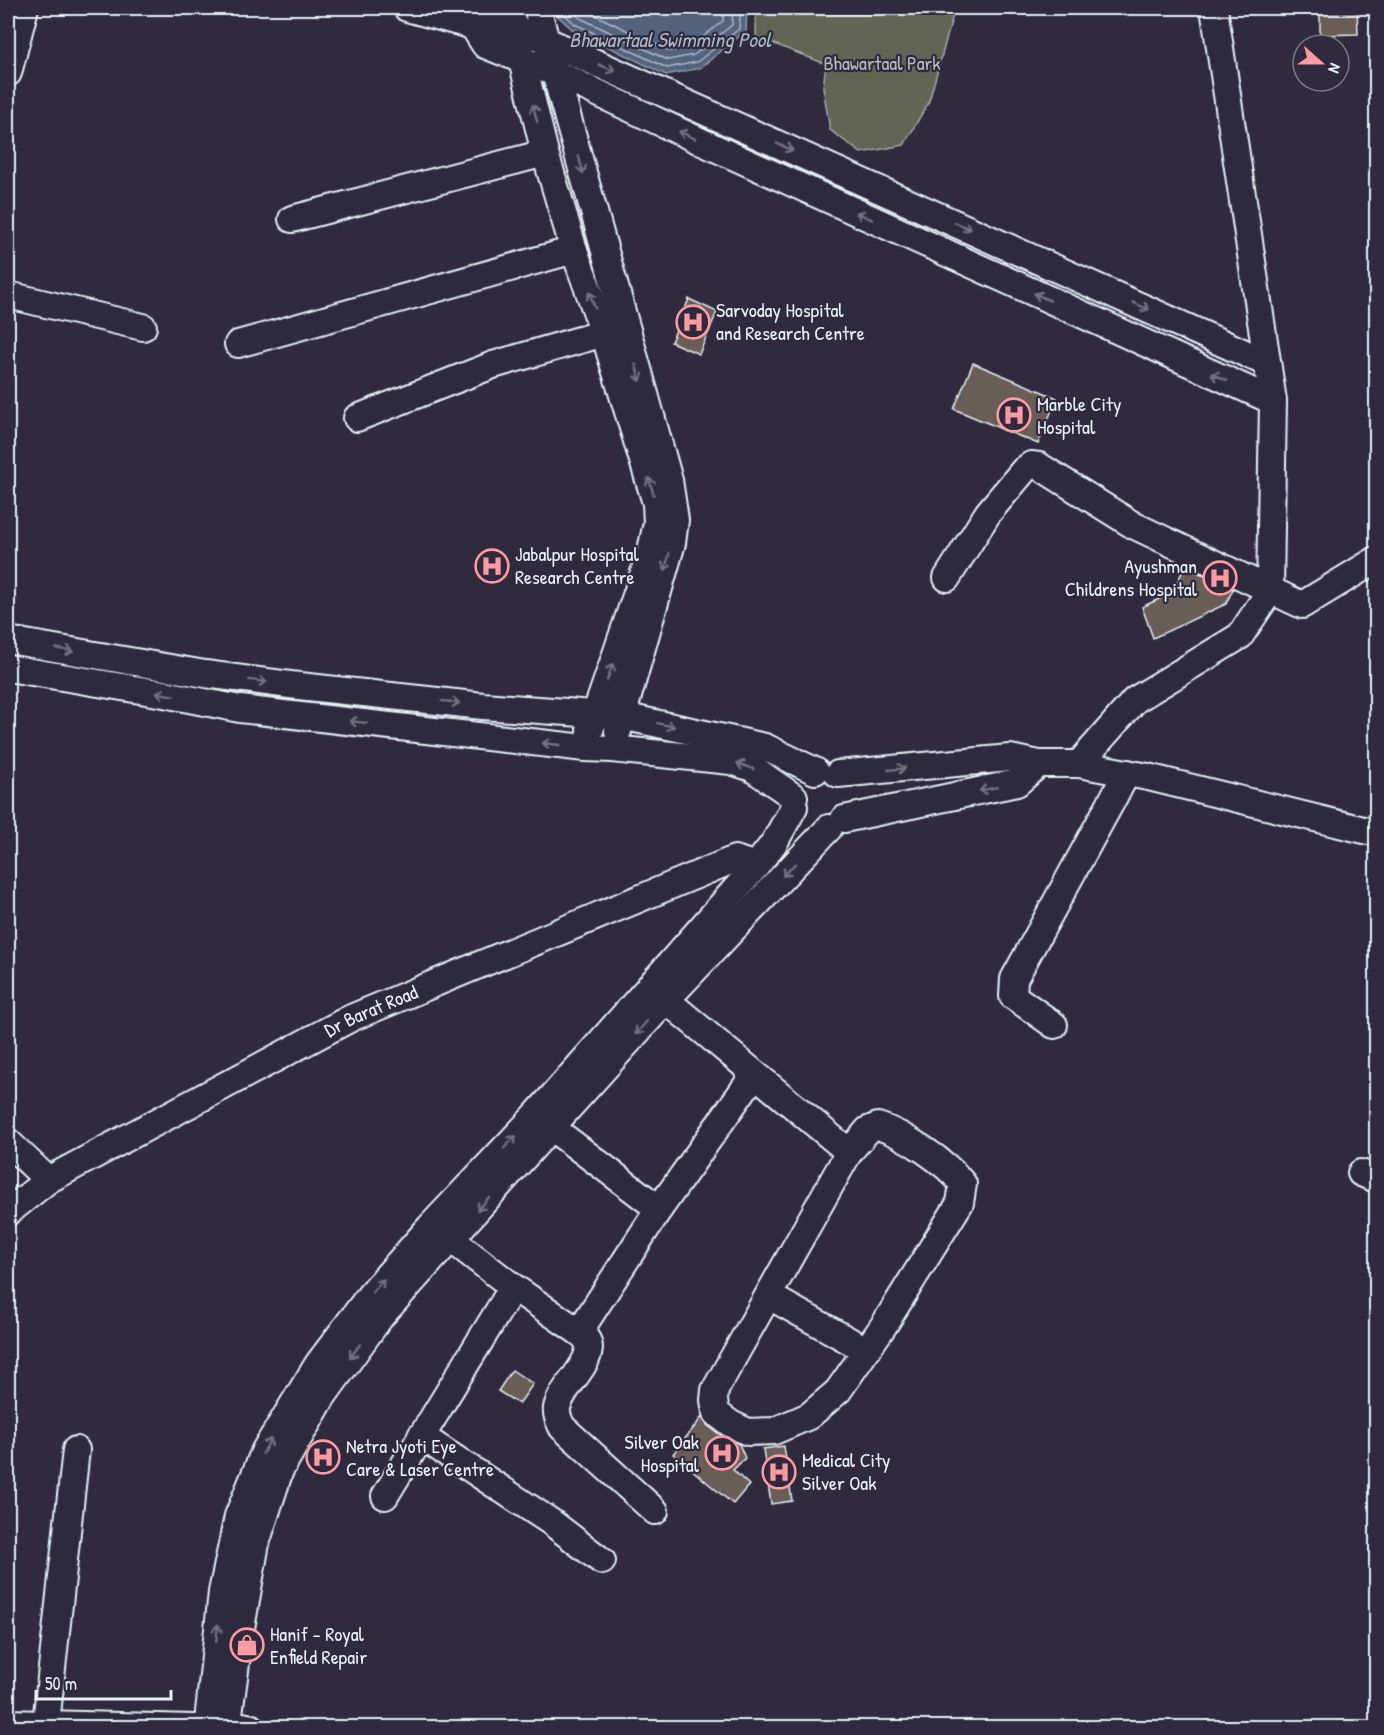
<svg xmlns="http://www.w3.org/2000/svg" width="1384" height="1735" viewBox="0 0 1384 1735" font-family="'Patrick Hand',sans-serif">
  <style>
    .green { fill: #626557; stroke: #a5aba8; stroke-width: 1.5 }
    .water { fill: #52637c; stroke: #8e9cae; stroke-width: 1.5 }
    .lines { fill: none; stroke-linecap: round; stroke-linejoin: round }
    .shore { stroke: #acb8c6; stroke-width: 1.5 }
    .building { fill: #695d58; stroke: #e8f1f8; stroke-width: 1.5 }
    .minor-casing { stroke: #e8f1f8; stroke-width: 30 }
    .minor { stroke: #2f2a3d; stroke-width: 26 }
    .oneway { stroke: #70707e }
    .labels { text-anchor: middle; stroke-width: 4.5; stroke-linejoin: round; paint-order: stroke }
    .park-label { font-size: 20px; fill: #b2b9b8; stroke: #2f2a3d }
    .poi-label { font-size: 20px; fill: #e8f1f8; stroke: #2f2a3d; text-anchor: start }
    .street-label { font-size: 20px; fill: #e8f1f8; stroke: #2f2a3d }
    .water-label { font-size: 21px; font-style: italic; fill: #acb8c6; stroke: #2f2a3d }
  </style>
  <rect width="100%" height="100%" fill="#2f2a3d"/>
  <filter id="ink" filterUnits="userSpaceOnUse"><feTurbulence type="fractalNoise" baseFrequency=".0167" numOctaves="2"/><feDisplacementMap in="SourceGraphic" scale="12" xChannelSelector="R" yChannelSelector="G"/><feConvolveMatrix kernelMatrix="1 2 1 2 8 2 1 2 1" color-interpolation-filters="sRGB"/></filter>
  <g filter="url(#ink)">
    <polygon class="green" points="756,8 955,8 929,101 904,145 861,153 830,130 823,87 826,64 756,37"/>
    <polygon class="water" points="549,8 747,8 746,31 700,68 666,75 572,29"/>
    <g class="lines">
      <g class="shore">
        <polyline points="558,8 575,24 667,68 697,62 739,29 741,8"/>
        <polyline points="568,8 580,18 668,60 694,55 732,25 733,8"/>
        <polyline points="581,8 669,51 690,47 723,21 724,8"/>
      </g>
    </g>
    <g class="building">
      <polygon points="1320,8 1357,8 1358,34 1320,35"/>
      <polygon points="689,299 717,312 699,354 671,342"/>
      <polygon points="973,363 1057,398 1038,444 954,409"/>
      <polygon points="1185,566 1233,589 1226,604 1153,638 1142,607 1172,593"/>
      <polygon points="512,1370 533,1384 519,1404 498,1391"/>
      <polygon points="702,1417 707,1425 722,1436 739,1444 745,1458 733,1470 749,1485 733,1504 673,1454"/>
      <polygon points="784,1446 792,1501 771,1504 763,1449"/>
    </g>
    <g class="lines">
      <g class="minor-casing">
        <g id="minor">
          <polyline points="407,8 473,26 492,23 514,28 547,41 1267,363"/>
          <polyline points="509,8 545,153 574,250 604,333 656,503 657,523 650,555 590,730"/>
          <polyline points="537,8 669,480 675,520 672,543 618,731"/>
          <polyline points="473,26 485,45 555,73 702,142 1273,401"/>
          <polyline points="8,73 25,8"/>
          <polyline points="292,219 545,153"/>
          <polyline points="8,295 143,327"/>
          <polyline points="238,344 574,250"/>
          <polyline points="357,418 493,365 604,333"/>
          <polyline points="947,578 988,513 1024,470 1031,465 1039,466 1133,525 1302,605 1376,560"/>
          <polyline points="8,640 205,674 290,685 483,706 622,716 765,747 815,771"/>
          <polyline points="8,668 164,694 240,709 585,748 612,749 731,761 752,768 794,797"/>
          <polyline points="1079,764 1135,700 1240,636 1270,591 1273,401 1214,8"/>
          <polyline points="838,774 1010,758 1039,764 1079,764 1148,777 1376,833"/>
          <polyline points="844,819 1017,783 1039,764"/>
          <polyline points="666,1000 849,1152"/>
          <polyline points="1054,1025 1013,996 1014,979 1127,773"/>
          <path d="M 878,1126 C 904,1134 946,1162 963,1184 L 960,1203 L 884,1325 L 838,1391 L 809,1416 L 774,1431 L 748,1432 L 731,1424 L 716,1413 L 714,1400 L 715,1390 L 849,1152 L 868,1130 Z"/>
          <polyline points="552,1128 659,1209"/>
          <polyline points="8,1142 48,1180"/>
          <polyline points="1361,1173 1376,1179"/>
          <path id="s1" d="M 8,1212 L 48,1180 L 351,1018 L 735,859 L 756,866"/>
          <path d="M 451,1239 L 513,1287 L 579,1332 C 584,1336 589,1340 589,1348 C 588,1368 561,1388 557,1408 C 556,1415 559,1420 562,1427 L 655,1511"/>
          <polyline points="769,1296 866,1350"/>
          <polyline points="579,1332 659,1209 754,1075"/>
          <polyline points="421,1436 551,1522 602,1561"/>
          <polyline points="385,1496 513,1287"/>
          <polyline points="209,1712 222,1592 238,1516 265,1450 318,1364 370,1295 430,1227 536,1115 756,866 774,843 794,807"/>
          <polyline points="229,1714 240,1634 256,1543 280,1470 323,1396 381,1316 666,1000 829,828"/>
          <polyline points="8,1723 194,1728"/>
          <polyline points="46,1723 76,1450"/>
          <polyline points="237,1725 252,1728"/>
        </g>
      </g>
      <use href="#minor" class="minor"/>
    </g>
    <defs><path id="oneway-shaft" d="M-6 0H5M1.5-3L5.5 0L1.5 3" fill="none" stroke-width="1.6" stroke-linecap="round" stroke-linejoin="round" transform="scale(1.5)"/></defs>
    <g class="oneway">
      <use href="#oneway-shaft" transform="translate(607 68) rotate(24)"/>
      <use href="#oneway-shaft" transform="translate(535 113) rotate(-104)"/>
      <use href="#oneway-shaft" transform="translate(687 135) rotate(-155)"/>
      <use href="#oneway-shaft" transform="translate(785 147) rotate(24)"/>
      <use href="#oneway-shaft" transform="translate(581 165) rotate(75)"/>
      <use href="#oneway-shaft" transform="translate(864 216) rotate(-156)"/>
      <use href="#oneway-shaft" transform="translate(963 226) rotate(24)"/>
      <use href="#oneway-shaft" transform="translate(1042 297) rotate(-156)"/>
      <use href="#oneway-shaft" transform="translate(592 300) rotate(-110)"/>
      <use href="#oneway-shaft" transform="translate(1141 306) rotate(24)"/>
      <use href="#oneway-shaft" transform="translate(638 373) rotate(74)"/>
      <use href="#oneway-shaft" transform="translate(1219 377) rotate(-156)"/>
      <use href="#oneway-shaft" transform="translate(651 486) rotate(-107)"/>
      <use href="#oneway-shaft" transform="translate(667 562) rotate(106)"/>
      <use href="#oneway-shaft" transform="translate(65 650) rotate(10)"/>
      <use href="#oneway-shaft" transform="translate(610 672) rotate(-70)"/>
      <use href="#oneway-shaft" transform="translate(258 681) rotate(7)"/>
      <use href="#oneway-shaft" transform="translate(165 694) rotate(-170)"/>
      <use href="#oneway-shaft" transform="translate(451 702) rotate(6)"/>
      <use href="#oneway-shaft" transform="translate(358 722) rotate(-174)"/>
      <use href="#oneway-shaft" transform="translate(666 725) rotate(12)"/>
      <use href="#oneway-shaft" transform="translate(551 744) rotate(-174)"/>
      <use href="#oneway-shaft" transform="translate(745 766) rotate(-159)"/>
      <use href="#oneway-shaft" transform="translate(897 769) rotate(-6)"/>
      <use href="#oneway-shaft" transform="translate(988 789) rotate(168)"/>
      <use href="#oneway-shaft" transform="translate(789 870) rotate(134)"/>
      <use href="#oneway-shaft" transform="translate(641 1028) rotate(132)"/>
      <use href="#oneway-shaft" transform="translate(510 1142) rotate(-46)"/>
      <use href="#oneway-shaft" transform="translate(483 1204) rotate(132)"/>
      <use href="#oneway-shaft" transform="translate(378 1286) rotate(-49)"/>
      <use href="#oneway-shaft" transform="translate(355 1351) rotate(126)"/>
      <use href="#oneway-shaft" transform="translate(267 1446) rotate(-61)"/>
      <use href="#oneway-shaft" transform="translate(217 1633) rotate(-84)"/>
    </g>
  </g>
  <defs>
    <g id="hospital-ring" transform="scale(1.725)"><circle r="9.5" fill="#2f2a3d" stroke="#ff9aa2" stroke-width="1.5"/><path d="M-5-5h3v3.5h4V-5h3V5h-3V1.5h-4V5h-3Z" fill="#ff9aa2"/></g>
    <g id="shop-ring" transform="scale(1.725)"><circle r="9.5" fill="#2f2a3d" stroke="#ff9aa2" stroke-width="1.5"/><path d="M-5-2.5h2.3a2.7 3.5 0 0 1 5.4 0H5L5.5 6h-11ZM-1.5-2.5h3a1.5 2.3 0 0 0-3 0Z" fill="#ff9aa2"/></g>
  </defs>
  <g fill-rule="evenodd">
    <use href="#hospital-ring" x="693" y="322"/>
    <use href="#hospital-ring" x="1014" y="415"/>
    <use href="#hospital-ring" x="492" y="566"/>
    <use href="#hospital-ring" x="1220" y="578"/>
    <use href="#hospital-ring" x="722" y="1453"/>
    <use href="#hospital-ring" x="323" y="1457"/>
    <use href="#hospital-ring" x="779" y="1472"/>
    <use href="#shop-ring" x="247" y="1645"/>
  </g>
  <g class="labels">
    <g class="park-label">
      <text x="882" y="70">Bhawartaal Park</text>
    </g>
    <g class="poi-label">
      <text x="716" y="317">Sarvoday Hospital<tspan x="716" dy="23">and Research Centre</tspan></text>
      <text x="1037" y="411">Marble City<tspan x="1037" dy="23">Hospital</tspan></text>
      <text x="515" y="561">Jabalpur Hospital<tspan x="515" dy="23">Research Centre</tspan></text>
      <text x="1197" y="573" text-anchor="end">Ayushman<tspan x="1197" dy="23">Childrens Hospital</tspan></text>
      <text x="699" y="1449" text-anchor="end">Silver Oak<tspan x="699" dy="23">Hospital</tspan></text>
      <text x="346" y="1453">Netra Jyoti Eye<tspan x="346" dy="23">Care &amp; Laser Centre</tspan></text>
      <text x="802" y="1467">Medical City<tspan x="802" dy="23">Silver Oak</tspan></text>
      <text x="270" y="1641">Hanif - Royal<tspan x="270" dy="23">Enfield Repair</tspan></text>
    </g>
    <g class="street-label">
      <text dy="7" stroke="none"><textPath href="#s1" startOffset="416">Dr Barat Road</textPath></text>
    </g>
    <g class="water-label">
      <text x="670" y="47">Bhawartaal Swimming Pool</text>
    </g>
  </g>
  <rect width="1384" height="1735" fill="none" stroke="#2f2a3d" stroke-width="30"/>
  <rect x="15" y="15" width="1354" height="1705" fill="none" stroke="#e8f1f8" stroke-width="2" filter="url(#ink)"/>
  <g transform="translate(1321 63) rotate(111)"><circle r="28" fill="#2f2a3d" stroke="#797a88" stroke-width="1.5"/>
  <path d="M0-4.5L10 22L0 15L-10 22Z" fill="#ff9aa2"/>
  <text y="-9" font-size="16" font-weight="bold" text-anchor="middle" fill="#e8f1f8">N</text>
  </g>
  <path d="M36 1690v9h135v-9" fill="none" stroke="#e8f1f8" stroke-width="3"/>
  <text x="45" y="1690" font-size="18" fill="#e8f1f8" stroke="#2f2a3d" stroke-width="4.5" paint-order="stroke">50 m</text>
</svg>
